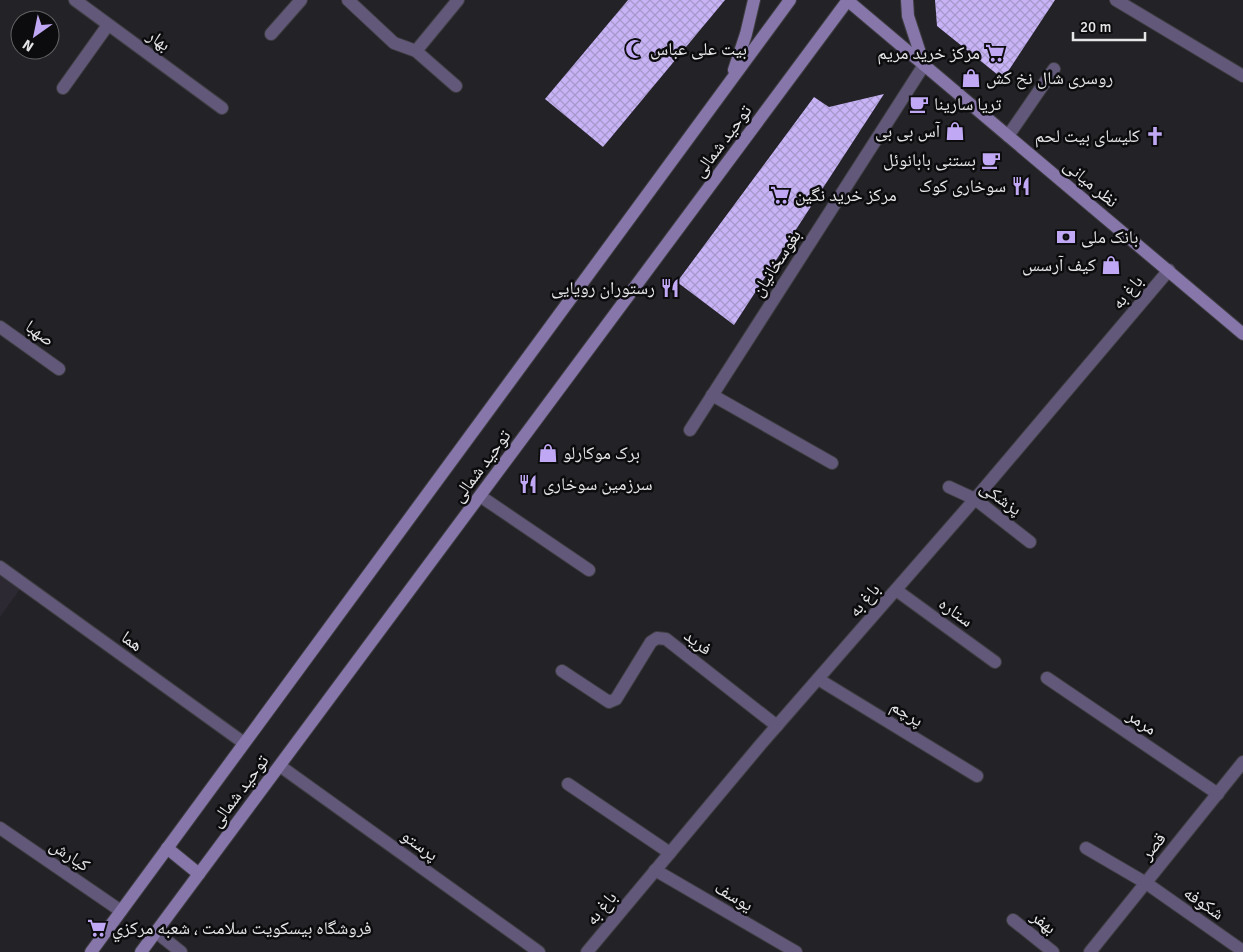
<svg xmlns="http://www.w3.org/2000/svg" width="1243" height="952" viewBox="0 0 1243 952" font-family="Signika,'Noto Naskh Arabic',sans-serif">
  <style>
    .built { fill: #2c2932 }
    .building { fill: url(#building-cross-hatch) }
    .lines { fill: none; stroke-linecap: round; stroke-linejoin: round }
    .minor-casing { stroke: #3e3d41; stroke-width: 14 }
    .secondary-casing { stroke: #3e3d41; stroke-width: 14 }
    .minor { stroke: #625879; stroke-width: 12 }
    .secondary { stroke: #8676aa; stroke-width: 12 }
    .labels { text-anchor: middle; stroke-width: 5; stroke-linejoin: round; paint-order: stroke }
    .street-label { font-size: 18px; fill: #e6e5e8; stroke: #0c0c0e }
    .poi-label { font-size: 18px; fill: #e6e5e8; stroke: #0c0c0e; text-anchor: start }
  </style>
  <defs>
    <pattern id="building-cross-hatch" width="8" height="8" patternUnits="userSpaceOnUse" patternTransform="scale(1.25)"><rect width="8" height="8" fill="#c7b3f6"/><path d="M0 0l8 8M0 8l8-8" fill="none" stroke="#a698ca"/></pattern>
  </defs>
  <rect width="100%" height="100%" fill="#232226"/>
  <polygon class="built" points="0,574 20,589 0,617"/>
  <g class="building">
    <polygon points="628,0 725,0 603,147 545,99"/>
    <polygon points="935,0 1055,0 1003,79 937,26"/>
    <polygon points="884,94 734,325 677,282 814,97 829,107"/>
  </g>
  <g class="lines">
    <g class="minor-casing">
      <g id="minor">
        <polyline points="75,0 222,108"/>
        <polyline points="348,0 394,43 416,51 456,86"/>
        <polyline points="1116,0 1243,76"/>
        <polyline points="271,34 301,0"/>
        <polyline points="416,51 458,0"/>
        <polyline points="63,88 108,25"/>
        <polyline points="1008,136 1054,69"/>
        <polyline points="0,327 59,369"/>
        <polyline points="712,395 832,463"/>
        <polyline points="690,430 924,65"/>
        <polyline points="949,487 975,499 1030,542"/>
        <polyline points="480,496 589,570"/>
        <polyline points="0,567 244,743"/>
        <polyline points="896,590 995,662"/>
        <polyline points="562,671 609,702 616,699 651,642 657,638 666,639 777,726"/>
        <polyline points="1047,678 1218,794"/>
        <polyline points="818,679 977,776"/>
        <polyline points="280,766 539,952"/>
        <polyline points="568,784 670,853"/>
        <polyline points="0,828 121,911"/>
        <polyline points="1086,848 1146,883 1243,951"/>
        <polyline points="655,870 796,952"/>
        <polyline points="1013,920 1053,952"/>
        <polyline points="156,932 181,952"/>
        <polyline points="587,952 761,744 975,499 1169,270"/>
        <polyline points="1090,952 1243,762"/>
      </g>
    </g>
    <g class="secondary-casing">
      <g id="secondary">
        <polyline points="847,0 1243,334"/>
        <polyline points="907,0 908,16 924,65"/>
        <polyline points="734,70 746,34 754,0"/>
        <polyline points="167,848 199,874"/>
        <polyline points="91,952 790,0"/>
        <polyline points="141,952 848,0"/>
      </g>
    </g>
    <use href="#minor" class="minor"/>
    <use href="#secondary" class="secondary"/>
  </g>
  <defs>
    <g id="mosque-bare" transform="scale(1.5)"><path d="M3.5-4.9A6 6 0 1 0 3.5 4.9A5 5 0 1 1 3.5-4.9Z" fill="#c0a8f4" stroke="#0c0c0e" stroke-width="2.5" paint-order="stroke"/></g>
    <g id="supermarket-bare" transform="scale(1.5)"><path d="M-6-5.5h2.5l.6 2H6L4.5 2H-2.5L-4.4-4H-6ZM-1.5 3.2a1.3 1.3 0 1 0 .1 0ZM3 3.2a1.3 1.3 0 1 0 .1 0Z" fill="#c0a8f4" stroke="#0c0c0e" stroke-width="2.5" paint-order="stroke"/></g>
    <g id="shop-bare" transform="scale(1.5)"><path d="M-5-2.5h2.3a2.7 3.5 0 0 1 5.4 0H5L5.5 6h-11ZM-1.5-2.5h3a1.5 2.3 0 0 0-3 0Z" fill="#c0a8f4" stroke="#0c0c0e" stroke-width="2.5" paint-order="stroke"/></g>
    <g id="cafe-bare" transform="scale(1.5)"><path d="M-5.5-4.5H6V0H3Q3 3.5 0 3.5H-2.5Q-5.5 3.5-5.5 0ZM3-3.2v2h1.7v-2ZM-6 4.5H4V6H-6Z" fill="#c0a8f4" stroke="#0c0c0e" stroke-width="2.5" paint-order="stroke"/></g>
    <g id="church-bare" transform="scale(1.5)"><path d="M-1.2-6h2.4v3.5h3.3v2.4h-3.3V6h-2.4V-.1h-3.3v-2.4h3.3Z" fill="#c0a8f4" stroke="#0c0c0e" stroke-width="2.5" paint-order="stroke"/></g>
    <g id="restaurant-bare" transform="scale(1.5)"><path d="M-5-6h1v4h1v-4h1v4h1v-4h1v5L-1.5 .5V6h-2V.5L-5-1ZM5-6V6H3V1.5H1.5Q1.5-4 5-6Z" fill="#c0a8f4" stroke="#0c0c0e" stroke-width="2.5" paint-order="stroke"/></g>
    <g id="bank-bare" transform="scale(1.5)"><path d="M-6-4H6V4H-6ZM0-2.3a2.3 2.3 0 1 0 0 4.6a2.3 2.3 0 1 0 0-4.6Z" fill="#c0a8f4" stroke="#0c0c0e" stroke-width="2.5" paint-order="stroke"/></g>
  </defs>
  <g fill-rule="evenodd">
    <use href="#mosque-bare" x="635" y="49"/>
    <use href="#supermarket-bare" x="995" y="53"/>
    <use href="#shop-bare" x="971" y="78"/>
    <use href="#cafe-bare" x="919" y="104"/>
    <use href="#shop-bare" x="955" y="131"/>
    <use href="#church-bare" x="1155" y="136"/>
    <use href="#cafe-bare" x="991" y="160"/>
    <use href="#restaurant-bare" x="1021" y="186"/>
    <use href="#supermarket-bare" x="780" y="195"/>
    <use href="#bank-bare" x="1066" y="237"/>
    <use href="#shop-bare" x="1111" y="265"/>
    <use href="#restaurant-bare" x="670" y="288"/>
    <use href="#shop-bare" x="548" y="453"/>
    <use href="#restaurant-bare" x="528" y="484"/>
    <use href="#supermarket-bare" x="97" y="928"/>
  </g>
  <g class="labels">
    <g class="street-label">
      <text transform="translate(159 40) rotate(36)" y="6">بهار</text>
      <text transform="translate(722 141) rotate(-53)" y="6">توحید شمالی</text>
      <text transform="translate(1091 183) rotate(40)" y="6">نظر میانی</text>
      <text transform="translate(776 263) rotate(-57)" y="6">بغوسخانیان</text>
      <text transform="translate(1127 292) rotate(-50)" y="6">باغ به</text>
      <text transform="translate(40 333) rotate(35)" y="6">صهبا</text>
      <text transform="translate(481 466) rotate(-53)" y="6">توحید شمالی</text>
      <text transform="translate(1001 498) rotate(35)" y="6">پزشکی</text>
      <text transform="translate(864 600) rotate(-49)" y="6">باغ به</text>
      <text transform="translate(956 612) rotate(36)" y="6">ستاره</text>
      <text transform="translate(132 641) rotate(36)" y="6">هما</text>
      <text transform="translate(698 642) rotate(38)" y="6">فرید</text>
      <text transform="translate(907 713) rotate(32)" y="6">پرچم</text>
      <text transform="translate(1142 722) rotate(34)" y="6">مرمر</text>
      <text transform="translate(239 791) rotate(-53)" y="6">توحید شمالی</text>
      <text transform="translate(420 845) rotate(36)" y="6">پرستو</text>
      <text transform="translate(1153 846) rotate(-51)" y="6">قصر</text>
      <text transform="translate(70 855) rotate(34)" y="6">کیارش</text>
      <text transform="translate(734 896) rotate(30)" y="6">یوسف</text>
      <text transform="translate(1204 903) rotate(35)" y="6">شکوفه</text>
      <text transform="translate(601 908) rotate(-50)" y="6">باغ به</text>
      <text transform="translate(1044 922) rotate(39)" y="6">بهفر</text>
    </g>
    <g class="poi-label">
      <text x="650" y="55">بیت علی عباس</text>
      <text x="980" y="59" text-anchor="end">مرکز خرید مریم</text>
      <text x="986" y="84">روسری شال نخ کش</text>
      <text x="934" y="110">تریا سارینا</text>
      <text x="940" y="137" text-anchor="end">آس بی بی</text>
      <text x="1140" y="142" text-anchor="end">کلیسای بیت لحم</text>
      <text x="976" y="166" text-anchor="end">بستنی بابانوئل</text>
      <text x="1006" y="192" text-anchor="end">سوخاری کوک</text>
      <text x="795" y="201">مرکز خرید نگین</text>
      <text x="1081" y="243">بانک ملی</text>
      <text x="1096" y="271" text-anchor="end">کیف آرسس</text>
      <text x="655" y="294" text-anchor="end">رستوران رویایی</text>
      <text x="563" y="459">برک موکارلو</text>
      <text x="543" y="490">سرزمین سوخاری</text>
      <text x="112" y="934">فروشگاه بيسكويت سلامت ، شعبه مركزي</text>
    </g>
  </g>
  <g transform="translate(35 35) rotate(213)"><circle r="24" fill="#0c0c0e" stroke="#636365"/>
  <path d="M0-4L9 19L0 12L-9 19Z" fill="#c0a8f4"/>
  <text y="-8" font-size="14" font-weight="bold" text-anchor="middle" fill="#e6e5e8">N</text>
  </g>
  <path d="M1073 32v8h72v-8" fill="none" stroke="#e6e5e8" stroke-width="2.5"/>
  <text x="1080" y="32" font-size="15" fill="#e6e5e8" stroke="#0c0c0e" stroke-width="4" paint-order="stroke">20 m</text>
</svg>
